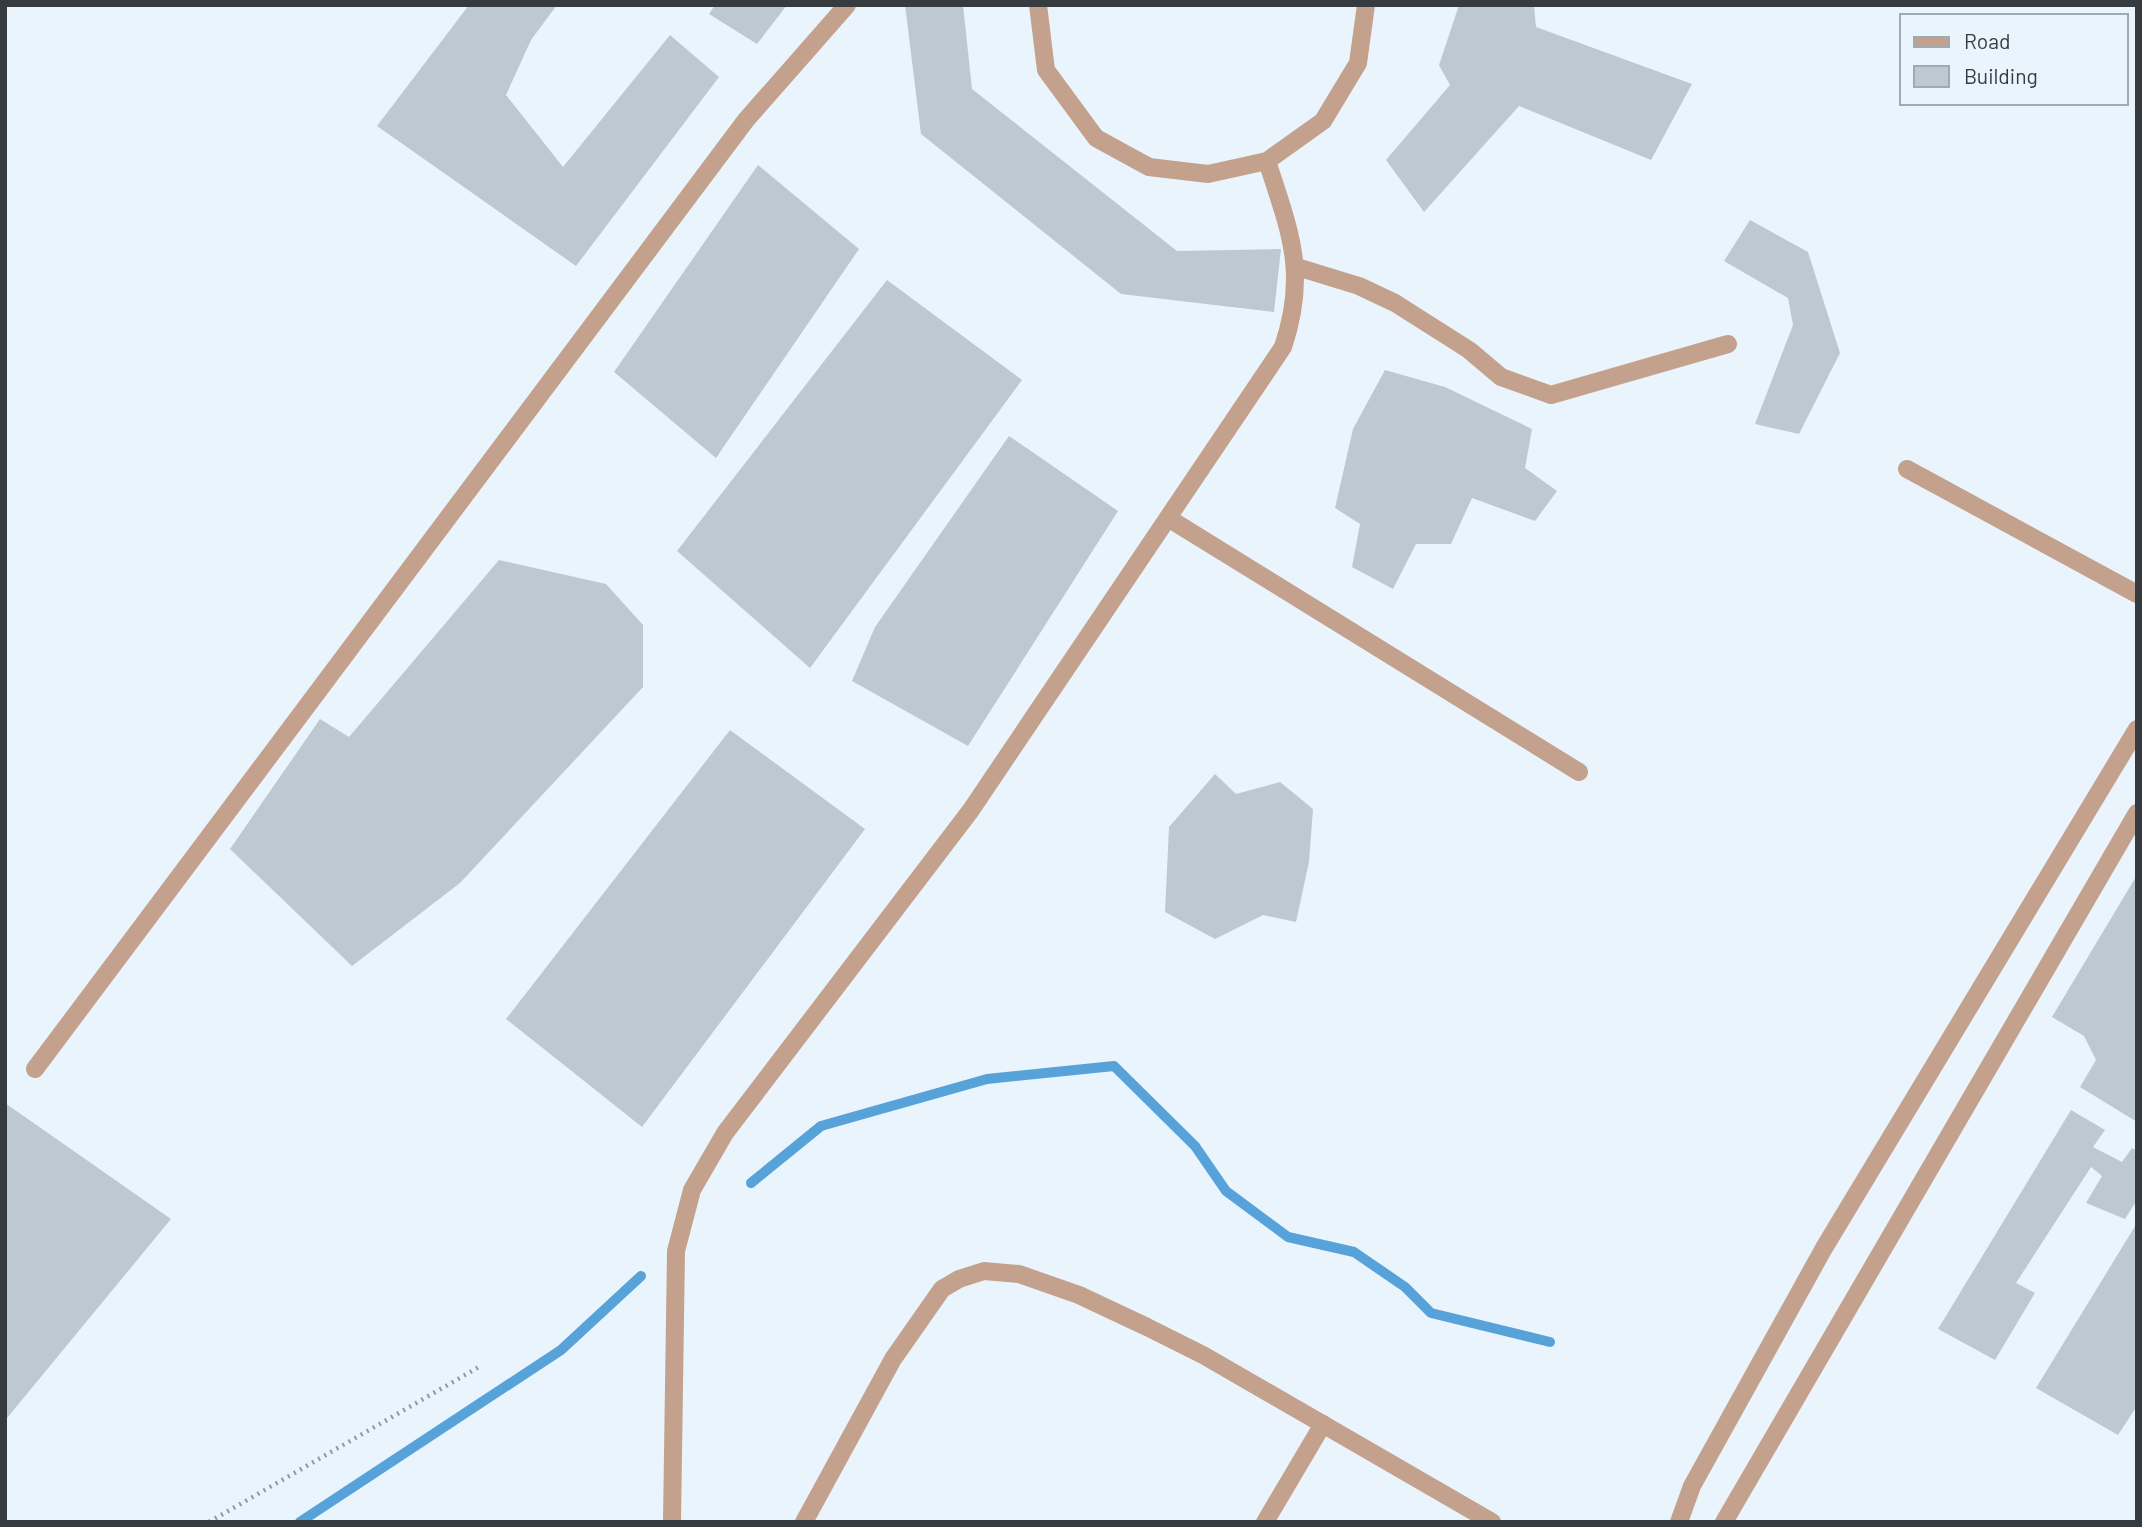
<svg xmlns="http://www.w3.org/2000/svg" width="2142" height="1527" viewBox="0 0 2142 1527" font-family="Barlow,sans-serif">
  <style>
    .lines { fill: none; stroke-linecap: round; stroke-linejoin: round }
    .stream { stroke: #58a2da; stroke-width: 10 }
    .building { fill: #bcc9d3 }
    .path { stroke: #929aa1; stroke-width: 4.5; stroke-dasharray: 2 5; stroke-linecap: butt }
    .lane { stroke: #c3a18c; stroke-width: 18 }
    .street { stroke: #c3a18c; stroke-width: 18 }
  </style>
  <rect width="100%" height="100%" fill="#eaf4fd"/>
  <g class="lines">
    <g class="stream">
      <polyline points="751,1183 821,1126 987,1079 1114,1066 1195,1146 1226,1191 1288,1237 1354,1252 1405,1287 1431,1313 1550,1342"/>
      <polyline points="300,1522 561,1350 641,1276"/>
    </g>
  </g>
  <g class="building">
    <polygon points="469,5 557,5 531,40 506,95 563,167 670,35 719,77 576,266 377,126"/>
    <polygon points="715,5 787,5 757,44 709,14"/>
    <polygon points="905,5 963,5 972,89 1177,251 1281,249 1274,312 1121,294 921,134"/>
    <polygon points="1459,5 1534,5 1536,27 1692,84 1651,160 1519,106 1424,212 1386,160 1450,85 1439,65"/>
    <polygon points="758,165 859,249 716,458 614,372"/>
    <polygon points="1750,220 1808,252 1840,353 1799,434 1755,424 1793,325 1788,298 1724,261"/>
    <polygon points="887,280 1022,380 810,668 677,551"/>
    <polygon points="1385,370 1445,387 1532,429 1525,468 1557,491 1535,521 1472,498 1451,544 1416,544 1393,589 1352,567 1360,524 1335,508 1353,429"/>
    <polygon points="1009,436 1118,511 968,746 852,681 875,627"/>
    <polygon points="499,560 606,584 643,625 643,687 460,883 352,966 230,849 320,719 349,737"/>
    <polygon points="730,730 865,829 642,1127 506,1019"/>
    <polygon points="1215,774 1236,794 1280,782 1313,809 1309,862 1296,922 1263,915 1215,939 1165,912 1169,827"/>
    <polygon points="2137,875 2137,1122 2080,1087 2096,1060 2084,1036 2052,1017"/>
    <polygon points="5,1103 171,1219 7,1418 5,1417"/>
    <polygon points="2071,1110 2105,1130 2093,1147 2122,1162 2132,1148 2137,1151 2137,1200 2125,1219 2086,1203 2102,1176 2091,1167 2016,1283 2035,1293 1995,1360 1938,1329"/>
    <polygon points="2137,1223 2137,1406 2118,1435 2036,1388"/>
  </g>
  <g class="lines">
    <polyline class="path" points="209,1522 479,1367"/>
    <g class="lane">
      <polyline points="1297,267 1359,286 1395,303 1469,350 1501,377 1551,395 1728,344"/>
      <polyline points="1907,469 2137,594"/>
      <polyline points="1168,518 1579,772"/>
      <polyline points="35,1069 746,120 847,5"/>
      <polyline points="804,1522 893,1359 942,1289 959,1279 984,1271 1019,1274 1079,1295 1147,1327 1203,1355 1492,1522"/>
      <polyline points="1265,1522 1323,1424"/>
    </g>
    <g class="street">
      <polyline points="1038,5 1046,70 1096,138 1149,167 1208,174 1267,161 1323,121 1358,63 1366,5"/>
      <path d="M 672,1522 L 676,1251 L 692,1190 L 725,1133 L 971,810 L 1283,347 C 1308,273 1290,232 1267,161"/>
      <polyline points="1679,1522 1692,1486 1824,1248 2137,729"/>
      <polyline points="1724,1522 2137,813"/>
    </g>
  </g>
  <rect width="2142" height="1527" fill="none" stroke="#363b40" stroke-width="14"/>
  <rect x="1900" y="14" width="228" height="91" fill="#eaf4fd" stroke="#a2aab1" stroke-width="2"/>
  <rect x="1914" y="37" width="35" height="10" fill="#c3a18c" stroke="#a2aab1" stroke-width="2"/>
  <text x="1964" y="49" font-size="21" fill="#363b40">Road</text>
  <rect x="1914" y="66" width="35" height="21" fill="#bcc9d3" stroke="#a2aab1" stroke-width="2"/>
  <text x="1964" y="84" font-size="21" fill="#363b40">Building</text>
</svg>
